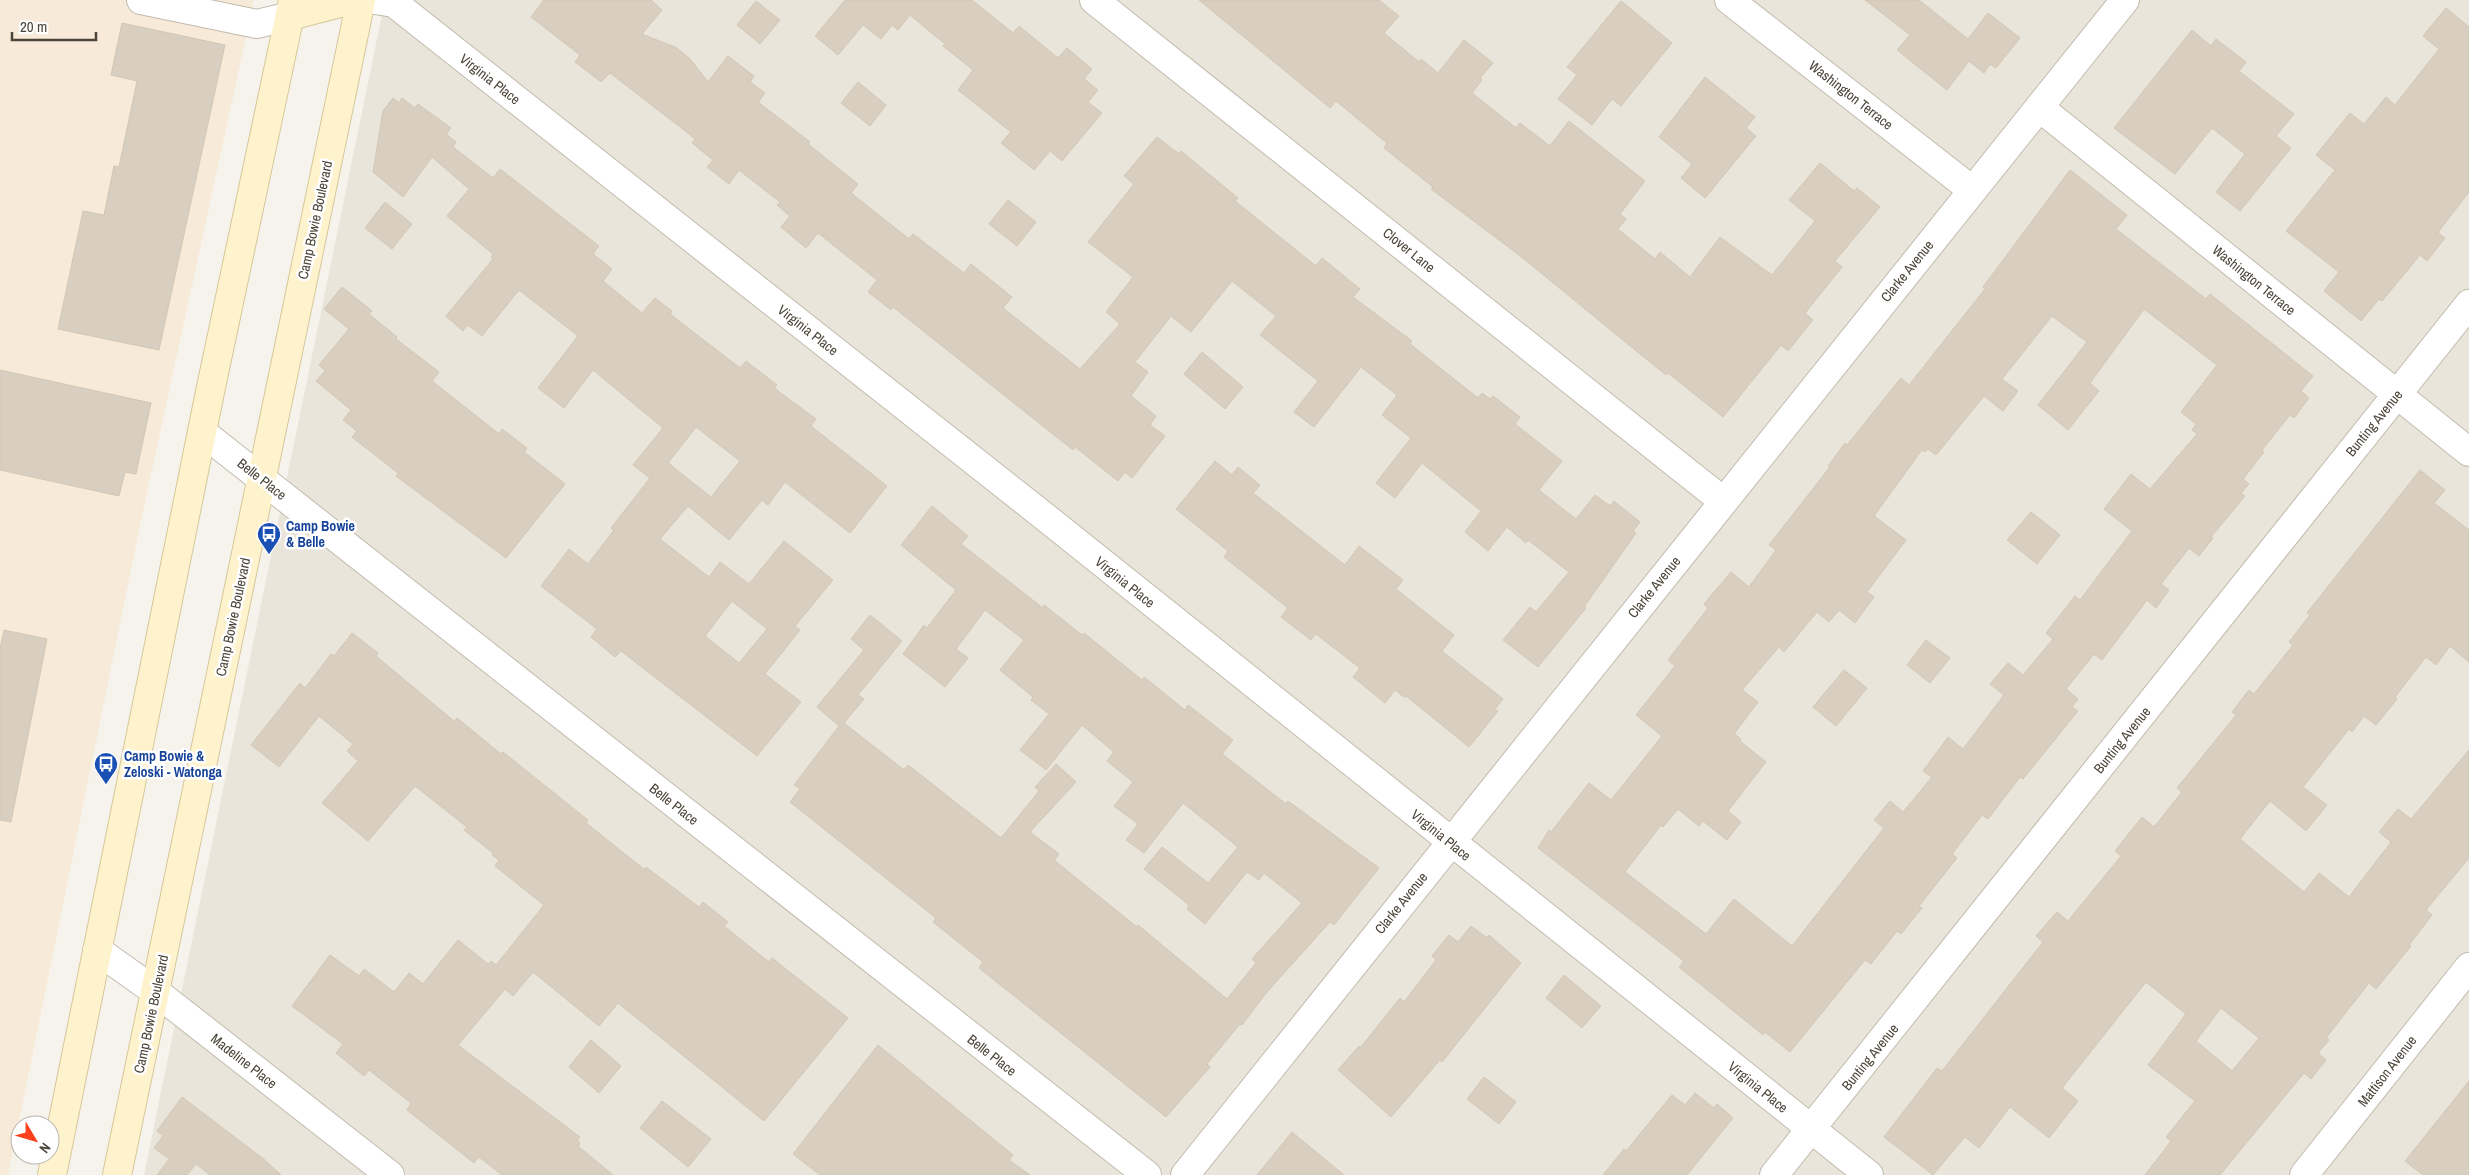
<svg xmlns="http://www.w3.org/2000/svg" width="2469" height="1175" viewBox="0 0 2469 1175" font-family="'Archivo Narrow',sans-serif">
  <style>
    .residential { fill: #eae5da }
    .commercial { fill: #f7ead8 }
    .building { fill: #d8cfc1; stroke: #d3c7b4; fill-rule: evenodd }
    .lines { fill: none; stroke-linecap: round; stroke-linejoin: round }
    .minor-casing { stroke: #c2bbae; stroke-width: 30 }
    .secondary-casing { stroke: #d6c79b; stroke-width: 30 }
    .minor { stroke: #fff; stroke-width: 28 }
    .secondary { stroke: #fff3cd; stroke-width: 28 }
    .labels { text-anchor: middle; stroke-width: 5; stroke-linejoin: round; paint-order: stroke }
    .street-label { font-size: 14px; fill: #4b4439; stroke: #fff }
    .transit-label { font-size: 14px; font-weight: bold; fill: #164399; stroke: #fff; text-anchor: start }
  </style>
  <rect width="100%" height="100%" fill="#f6f3ec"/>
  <polygon class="residential" points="385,0 2469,0 2469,1175 144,1175"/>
  <polygon class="commercial" points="0,0 254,0 140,525 8,1175 0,1175"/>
  <g class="building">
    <polygon points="544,0 651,0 662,10 642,34 677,48 690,59 708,82 728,56 754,76 750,82 765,93 758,102 810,142 808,144 858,184 851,193 909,239 913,234 964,273 971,264 1012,297 1003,308 1080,369 1120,324 1106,312 1133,277 1088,242 1134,184 1124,176 1157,137 1179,154 1181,151 1238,198 1235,201 1316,266 1322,258 1360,289 1353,297 1412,341 1410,344 1478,398 1482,393 1490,399 1493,396 1520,417 1515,424 1562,461 1539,490 1576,519 1595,495 1610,506 1614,501 1640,522 1633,531 1636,533 1584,607 1586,608 1538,667 1503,640 1530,607 1536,612 1569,572 1528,540 1526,543 1507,527 1488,551 1465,532 1481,511 1422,463 1395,498 1376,483 1411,438 1382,415 1397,395 1361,367 1314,427 1294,412 1318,381 1260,335 1276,316 1232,281 1191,332 1171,316 1135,362 1148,372 1131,396 1156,416 1150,425 1165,436 1132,478 1125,472 1118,481 1075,447 1073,450 893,307 891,310 868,292 877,280 818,233 806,248 781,227 790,216 777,205 780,202 739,170 729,184 707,167 713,160 692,143 695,139 684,130 610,73 601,82 575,62 580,55 531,17"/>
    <polygon points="845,0 972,0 1013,33 1019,26 1058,58 1067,48 1092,69 1084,79 1098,90 1088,102 1102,113 1062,161 1050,151 1034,170 1001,143 1011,132 958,90 973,70 943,46 945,44 910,15 898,30 892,25 881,39 863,25 838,55 815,36"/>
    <polygon points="1199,0 1379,0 1399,16 1384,33 1419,62 1421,59 1438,73 1464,40 1493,63 1480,78 1482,80 1472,93 1516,128 1520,123 1550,146 1569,121 1645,181 1620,214 1626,219 1618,229 1655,259 1660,252 1690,277 1720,237 1772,275 1815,221 1789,200 1820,163 1854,191 1857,188 1880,207 1835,261 1842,267 1805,313 1813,320 1788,351 1781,345 1723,417 1668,373 1666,375 1640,354 1519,255 1431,189 1433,187 1384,148 1387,143 1336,101 1330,108"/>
    <polygon points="1865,0 1919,0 1968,39 1988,13 2020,38 1996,68 1990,64 1984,73 1969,61 1947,90 1897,50 1910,35"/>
    <polygon points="756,1 780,20 760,44 737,25"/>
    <polygon points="1621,1 1672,43 1621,106 1612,99 1592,125 1558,99 1577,75 1567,67"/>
    <polygon points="2446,8 2469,27 2469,192 2439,231 2438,233 2445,238 2427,261 2420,255 2382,301 2379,299 2361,321 2324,291 2339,272 2286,231 2335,170 2316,155 2350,113 2364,124 2386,97 2395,105 2439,49 2423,36"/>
    <polygon points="122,23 225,45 159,350 58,329 83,211 104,215 114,166 119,167 137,81 111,75"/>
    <polygon points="2192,30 2211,46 2216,39 2246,62 2239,71 2294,114 2276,136 2291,148 2240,211 2216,192 2245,154 2212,128 2175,174 2114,128"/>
    <polygon points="1705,77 1755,117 1746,128 1756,136 1705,198 1681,178 1692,164 1659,137"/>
    <polygon points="858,82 886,105 870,126 841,103"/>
    <path d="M 393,98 L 399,103 L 402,98 L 415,108 L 418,104 L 451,128 L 446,134 L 456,142 L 453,147 L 493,178 L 500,169 L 599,246 L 593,254 L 612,269 L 603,281 L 642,313 L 655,298 L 672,311 L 670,314 L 740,368 L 746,361 L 777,385 L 774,388 L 816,419 L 811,426 L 887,486 L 850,533 L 785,482 L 768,505 L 762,500 L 729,540 L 688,506 L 660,539 L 709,577 L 720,562 L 749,584 L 784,541 L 833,580 L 795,626 L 800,630 L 765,674 L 801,702 L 757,756 L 621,651 L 615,657 L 591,637 L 597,629 L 541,586 L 569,549 L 588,564 L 614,530 L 611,528 L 650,478 L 633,465 L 663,428 L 593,370 L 564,408 L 538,388 L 578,336 L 519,290 L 482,336 L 468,325 L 463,331 L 446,316 L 493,259 L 491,257 L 493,254 L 447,216 L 469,189 L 432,157 L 403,197 L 373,172 L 383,111 ZM 696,427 L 740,461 L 711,497 L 668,463 ZM 732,601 L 767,629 L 739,663 L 705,636 Z"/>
    <path d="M 2070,170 L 2127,215 L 2116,229 L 2206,299 L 2210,294 L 2313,376 L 2301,391 L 2309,398 L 2294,418 L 2290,415 L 2262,450 L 2264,452 L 2243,479 L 2249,484 L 2241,493 L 2245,496 L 2211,537 L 2213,538 L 2199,556 L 2189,548 L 2161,584 L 2169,590 L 2156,608 L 2147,600 L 2102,660 L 2094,654 L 2066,689 L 2078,699 L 2072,707 L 2078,711 L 2023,779 L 2020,777 L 1988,819 L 1982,815 L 1952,854 L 1957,858 L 1919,906 L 1922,908 L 1901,934 L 1897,931 L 1871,964 L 1865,960 L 1790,1052 L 1765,1032 L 1763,1035 L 1679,967 L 1684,961 L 1538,848 L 1549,830 L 1551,832 L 1589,783 L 1611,800 L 1662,736 L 1636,715 L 1675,666 L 1668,660 L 1708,608 L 1704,604 L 1731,572 L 1749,587 L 1776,550 L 1769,545 L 1830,467 L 1828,466 L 1845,443 L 1847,445 L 1901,378 L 1909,385 L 1985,289 L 1983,287 ZM 2144,309 L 2217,365 L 2181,412 L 2196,424 L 2192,430 L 2197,434 L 2150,489 L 2131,474 L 2104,509 L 2132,531 L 2080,600 L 2075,596 L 2046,633 L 2053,639 L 2023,675 L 2008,663 L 1990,684 L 2004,695 L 1963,749 L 1948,737 L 1923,771 L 1932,777 L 1903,812 L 1890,801 L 1874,820 L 1884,828 L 1792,946 L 1734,899 L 1706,934 L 1625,872 L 1661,825 L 1663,827 L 1678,809 L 1699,826 L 1703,821 L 1727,840 L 1741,822 L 1728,811 L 1766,762 L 1740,741 L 1741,739 L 1734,734 L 1758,702 L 1742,690 L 1779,647 L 1784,652 L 1817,612 L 1829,622 L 1839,610 L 1855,623 L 1874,597 L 1867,592 L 1906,540 L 1874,516 L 1922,450 L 1925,452 L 1928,449 L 1936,455 L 1984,396 L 2003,411 L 2018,391 L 2002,379 L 2052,316 L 2087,342 L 2038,405 L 2068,430 L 2099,391 L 2090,383 Z"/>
    <polygon points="1008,200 1036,222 1017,246 989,224"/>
    <polygon points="385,202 412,224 392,249 365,228"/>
    <polygon points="342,287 372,311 369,314 397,337 396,339 439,372 432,381 499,434 502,429 527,448 524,452 565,484 506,558 396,476 398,473 352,437 357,431 343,420 351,410 316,381 325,371 319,365 349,329 324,309"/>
    <polygon points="1202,352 1243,387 1225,409 1184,374"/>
    <polygon points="0,370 151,403 136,474 125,472 119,496 0,470"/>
    <polygon points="1215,461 1232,475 1238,467 1260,485 1253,493 1345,565 1359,546 1403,580 1396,589 1454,635 1442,651 1503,699 1495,709 1498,711 1469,747 1406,696 1404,697 1395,690 1385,703 1353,677 1360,668 1316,634 1311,640 1281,617 1288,608 1224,557 1228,551 1176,509"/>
    <path d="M 2420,470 L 2445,490 L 2434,503 L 2469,530 L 2469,662 L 2450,646 L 2436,665 L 2426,657 L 2395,697 L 2397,699 L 2376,725 L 2364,716 L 2352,732 L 2349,729 L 2303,787 L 2327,805 L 2306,831 L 2270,801 L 2240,839 L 2304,892 L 2319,873 L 2349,897 L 2391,842 L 2379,832 L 2398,809 L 2411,819 L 2469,750 L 2469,858 L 2426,910 L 2432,915 L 2409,945 L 2411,946 L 2376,989 L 2369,983 L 2326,1038 L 2329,1040 L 2318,1053 L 2326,1060 L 2311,1079 L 2304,1073 L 2220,1175 L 2145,1175 L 2171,1141 L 2166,1137 L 2195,1101 L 2148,1065 L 2186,1014 L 2146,982 L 2062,1088 L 2078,1101 L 2049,1138 L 2010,1107 L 1979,1148 L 1965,1137 L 1933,1175 L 1884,1137 L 1937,1068 L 1942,1071 L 2043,942 L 2036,936 L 2057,912 L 2068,921 L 2121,856 L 2115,851 L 2142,817 L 2154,827 L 2182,792 L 2177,788 L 2236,715 L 2232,712 L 2249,690 L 2254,694 L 2293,645 L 2289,642 L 2310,615 L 2307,613 ZM 2221,1008 L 2259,1038 L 2232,1071 L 2196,1041 Z"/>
    <polygon points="932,506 968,536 961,544 1043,608 1044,605 1082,635 1084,633 1142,680 1144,677 1185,710 1188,705 1233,740 1222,754 1286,804 1288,801 1379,868 1334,925 1330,922 1267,992 1242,1025 1240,1024 1207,1064 1210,1067 1166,1117 979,968 983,962 933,922 936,918 790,802 800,789 794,785 839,726 817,707 864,650 851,639 870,615 902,641 858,695 864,699 844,723 904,770 908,765 1001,838 1039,791 1035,787 1056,764 1076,782 1030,832 1059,854 1054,860 1137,927 1138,925 1227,999 1256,963 1252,959 1302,903 1264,873 1259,880 1247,872 1205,924 1187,909 1189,905 1144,869 1162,847 1208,883 1238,847 1183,803 1144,853 1126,840 1138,824 1114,806 1133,782 1107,761 1114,752 1082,725 1046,770 1020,750 1049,714 1031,700 1033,697 1000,670 1024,640 985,610 956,649 968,658 945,687 903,654 924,625 927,628 956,590 901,545"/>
    <polygon points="2031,512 2060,535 2037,564 2007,540"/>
    <polygon points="4,630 47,639 11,822 0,820 0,648"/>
    <polygon points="352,633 378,653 376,656 454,721 457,718 501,754 503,752 588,820 586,823 645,870 646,867 699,907 703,902 728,922 724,926 769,962 772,958 848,1018 764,1121 618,1003 599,1026 533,972 513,996 505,989 458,1045 580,1137 577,1141 580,1143 578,1146 613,1175 502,1175 479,1157 474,1163 407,1110 411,1103 369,1070 364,1076 336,1053 343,1044 292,1006 330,955 359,976 364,969 394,992 409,973 423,984 458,940 488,964 491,961 496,965 544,905 495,866 499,860 492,855 493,853 464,830 467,827 415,786 368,841 322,803 358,761 347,751 353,744 319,716 279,767 251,745 300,683 305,688 331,654 334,656"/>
    <polygon points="1926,640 1950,658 1930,683 1907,665"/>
    <polygon points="1844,670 1867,688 1836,726 1813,707"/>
    <polygon points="1471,926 1487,938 1489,935 1521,963 1442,1062 1440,1060 1391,1117 1338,1070 1359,1046 1361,1047 1400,998 1404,1002 1436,960 1432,956 1449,935 1458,942"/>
    <polygon points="1564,975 1601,1006 1582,1028 1546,998"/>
    <polygon points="591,1040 621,1066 599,1093 569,1067"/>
    <polygon points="878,1045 1013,1155 1009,1160 1030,1175 820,1175 793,1154"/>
    <polygon points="1484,1077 1516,1102 1499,1124 1467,1099"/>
    <polygon points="2469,1081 2469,1175 2423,1175 2405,1161"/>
    <polygon points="1695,1093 1714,1108 1717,1104 1733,1118 1687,1175 1603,1175 1624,1149 1626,1151 1672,1095 1685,1105"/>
    <polygon points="182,1097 265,1160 281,1175 210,1175 196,1164 187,1175 157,1175 169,1159 154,1148 163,1136 157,1131"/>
    <polygon points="662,1101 711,1139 688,1167 640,1128"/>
    <polygon points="1292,1132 1344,1175 1257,1175"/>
  </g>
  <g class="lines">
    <g class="minor-casing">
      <g id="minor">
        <polyline points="141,0 257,24 290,16"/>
        <polyline points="375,0 394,3 1035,509 1869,1175"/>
        <polyline points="1094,0 1723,501"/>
        <polyline points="1729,0 1972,190"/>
        <polyline points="2040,108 2469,452"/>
        <polyline points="202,432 1147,1175"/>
        <polyline points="97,950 156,992 390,1175"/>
        <polyline points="1185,1175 2125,0"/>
        <polyline points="1774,1175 2469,304"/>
        <polyline points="2304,1175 2469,967"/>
      </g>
    </g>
    <g class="secondary-casing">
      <g id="secondary">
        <polyline points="290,16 352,0"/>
        <polyline points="52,1175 210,392 293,0"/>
        <polyline points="117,1175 361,0"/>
      </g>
    </g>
    <use href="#minor" class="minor"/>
    <use href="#secondary" class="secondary"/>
  </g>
  <defs>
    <g id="bus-pin" transform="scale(1.25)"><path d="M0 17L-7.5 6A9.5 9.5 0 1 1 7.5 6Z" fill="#1a4fb4" stroke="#fff"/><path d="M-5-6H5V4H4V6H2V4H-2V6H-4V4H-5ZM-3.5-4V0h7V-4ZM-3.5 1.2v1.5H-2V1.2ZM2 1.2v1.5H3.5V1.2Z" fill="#fff"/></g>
  </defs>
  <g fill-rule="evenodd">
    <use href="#bus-pin" x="269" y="534"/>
    <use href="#bus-pin" x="106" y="764"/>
  </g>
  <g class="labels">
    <g class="street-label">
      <text transform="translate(490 79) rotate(38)" y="5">Virginia Place</text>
      <text transform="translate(1851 95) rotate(38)" y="5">Washington Terrace</text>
      <text transform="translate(315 220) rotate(-78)" y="5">Camp Bowie Boulevard</text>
      <text transform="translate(1409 250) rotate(39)" y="5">Clover Lane</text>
      <text transform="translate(1907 271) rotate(-51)" y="5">Clarke Avenue</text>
      <text transform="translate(2254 280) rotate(39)" y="5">Washington Terrace</text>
      <text transform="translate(808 330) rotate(38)" y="5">Virginia Place</text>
      <text transform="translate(2374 423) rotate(-51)" y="5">Bunting Avenue</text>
      <text transform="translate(262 479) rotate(38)" y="5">Belle Place</text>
      <text transform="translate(1125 582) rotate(39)" y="5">Virginia Place</text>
      <text transform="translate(1654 587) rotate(-51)" y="5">Clarke Avenue</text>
      <text transform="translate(233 617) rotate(-78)" y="5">Camp Bowie Boulevard</text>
      <text transform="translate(2122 740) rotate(-51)" y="5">Bunting Avenue</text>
      <text transform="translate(674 804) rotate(38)" y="5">Belle Place</text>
      <text transform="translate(1441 835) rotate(39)" y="5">Virginia Place</text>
      <text transform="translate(1401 903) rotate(-51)" y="5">Clarke Avenue</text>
      <text transform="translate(151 1014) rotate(-78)" y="5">Camp Bowie Boulevard</text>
      <text transform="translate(992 1055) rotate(38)" y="5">Belle Place</text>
      <text transform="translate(1870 1057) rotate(-51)" y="5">Bunting Avenue</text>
      <text transform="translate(244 1061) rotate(38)" y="5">Madeline Place</text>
      <text transform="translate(2387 1071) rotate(-52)" y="5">Mattison Avenue</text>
      <text transform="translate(1758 1087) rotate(39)" y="5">Virginia Place</text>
    </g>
    <g class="transit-label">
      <text x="286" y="531">Camp Bowie<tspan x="286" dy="16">&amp; Belle</tspan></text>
      <text x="124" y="761">Camp Bowie &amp;<tspan x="124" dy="16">Zeloski - Watonga</tspan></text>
    </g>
  </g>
  <g transform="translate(35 1140) rotate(128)"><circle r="24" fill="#ffffff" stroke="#b7b4b0"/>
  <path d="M0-4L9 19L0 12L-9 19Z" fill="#fc3f1d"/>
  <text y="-8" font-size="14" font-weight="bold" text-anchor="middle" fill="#4b4439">N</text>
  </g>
  <path d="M12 32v8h84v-8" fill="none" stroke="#4b4439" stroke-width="2.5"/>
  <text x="20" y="32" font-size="15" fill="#4b4439" stroke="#ffffff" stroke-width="4" paint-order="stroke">20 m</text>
</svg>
